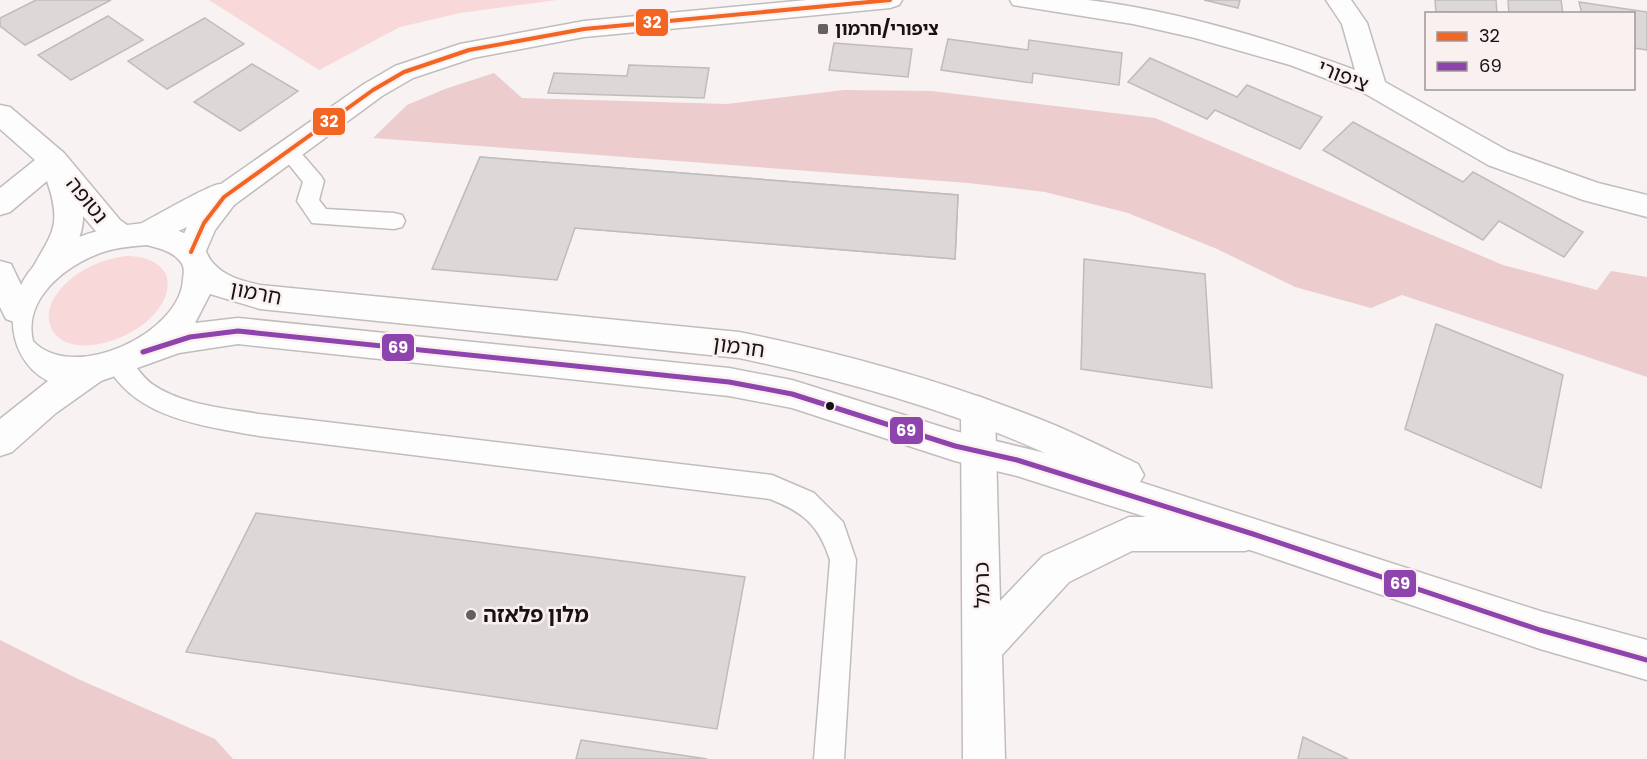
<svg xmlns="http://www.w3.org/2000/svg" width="1647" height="759" viewBox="0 0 1647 759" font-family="Poppins,'Noto Sans Hebrew',sans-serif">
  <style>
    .green { fill: #f8d8d8 }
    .forest { fill: #edcccd }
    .building { fill: #ddd8d8; stroke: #c0bcbc; stroke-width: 1.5 }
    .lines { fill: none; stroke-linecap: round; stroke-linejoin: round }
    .service-casing { stroke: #c1bdbc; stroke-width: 3 }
    .minor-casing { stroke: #c1bdbc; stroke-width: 3 }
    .tertiary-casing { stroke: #c1bdbc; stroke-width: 3 }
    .service { fill: #fefdfd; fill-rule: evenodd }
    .minor { fill: #fefdfd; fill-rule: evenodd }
    .tertiary { fill: #fefdfd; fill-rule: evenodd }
    .bus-1-casing { stroke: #faf0f0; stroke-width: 8 }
    .bus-2-casing { stroke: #faf0f0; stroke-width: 10 }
    .bus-1 { stroke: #f26522; stroke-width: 4 }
    .bus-2 { stroke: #8e44ad; stroke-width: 5 }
    .poi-dot { fill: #656161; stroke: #faf0f0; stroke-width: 2 }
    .bus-dot { fill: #161313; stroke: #faf0f0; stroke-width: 2 }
    .labels { text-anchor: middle; stroke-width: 5; stroke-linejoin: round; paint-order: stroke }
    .far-poi-label { font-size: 18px; font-weight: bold; fill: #161313; stroke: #faf0f0; text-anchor: start }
    .street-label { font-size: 21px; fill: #161313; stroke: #faf0f0 }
    .poi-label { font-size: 21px; font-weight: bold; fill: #161313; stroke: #faf0f0; text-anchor: start }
    .line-badge { stroke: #faf0f0; stroke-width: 2 }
    .badge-label { font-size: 16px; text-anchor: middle; font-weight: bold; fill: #fff }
  </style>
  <rect width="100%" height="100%" fill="#f8f2f2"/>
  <g class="green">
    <polygon points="209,0 557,0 460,13 400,27 319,70"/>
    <path d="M 126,256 C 142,256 157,260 166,274 C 182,326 67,374 50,325 C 46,313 51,301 59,291 C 75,271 101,259 126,256 Z"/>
  </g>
  <g class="forest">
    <polygon points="494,73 522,98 727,104 844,90 932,91 1155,118 1503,265 1597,290 1611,271 1647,277 1647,377 1402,295 1371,308 1295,287 1217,249 1128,213 1045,192 968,183 373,138 407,105 445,89"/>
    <polygon points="0,640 78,679 215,739 233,759 0,759"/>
  </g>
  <g class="building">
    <polygon points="36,0 111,0 25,45 0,26 0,18"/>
    <polygon points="1204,0 1240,0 1238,8"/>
    <polygon points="1435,0 1496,0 1497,14 1436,12"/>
    <polygon points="1508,0 1561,0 1563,14 1509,14"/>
    <polygon points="1579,2 1647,12 1647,50 1634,48 1634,14 1582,14"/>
    <polygon points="108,16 143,40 71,80 38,55"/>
    <polygon points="205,18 244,44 167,89 128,61"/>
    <polygon points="948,39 1028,50 1029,40 1122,53 1119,85 1033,73 1032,83 941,70"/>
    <polygon points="834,43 912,49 908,77 829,70"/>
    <polygon points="1150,58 1237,97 1247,85 1322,117 1300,149 1215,110 1207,119 1128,82"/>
    <polygon points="252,64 298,91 240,131 194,102"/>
    <polygon points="629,65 709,68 704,98 548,93 554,73 627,76"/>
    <polygon points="1353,122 1463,182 1473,172 1583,232 1564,257 1499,221 1483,240 1323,150"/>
    <polygon points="480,157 958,195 955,259 454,218"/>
    <polygon points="480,157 958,195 955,259 575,228 557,280 432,269"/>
    <polygon points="1084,259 1205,274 1212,388 1081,369"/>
    <polygon points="1436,324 1563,375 1541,488 1405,429"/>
    <polygon points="256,513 745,577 717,729 186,652"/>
    <polygon points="1303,737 1348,759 1298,759"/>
    <polygon points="581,740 707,759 576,759"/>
  </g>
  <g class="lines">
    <g class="service-casing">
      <g id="service">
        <polygon points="288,144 295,146 321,176 324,181 319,200 326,209 394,213 402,215 405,221 402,227 394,229 312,223 297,201 303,182 278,151 281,146"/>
        <path d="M 118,353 C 134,359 139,375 152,384 C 182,405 224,408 259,414 L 772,475 L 814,493 L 843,522 L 856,560 L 844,759 L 814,759 L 830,560 C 819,525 803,512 770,499 L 259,436 C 205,426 134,419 106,363 L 110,356 Z"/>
      </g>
    </g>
    <g class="minor-casing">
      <g id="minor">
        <path d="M 807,0 L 902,0 L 899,5 L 890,8 L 584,37 L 473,58 L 413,78 L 382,96 L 234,205 L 215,230 L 202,260 L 191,264 L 180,260 L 176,252 L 187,227 L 147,245 L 136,240 L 134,244 L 123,247 L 100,236 L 83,216 C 84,232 69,274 54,280 C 47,284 42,282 35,279 L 31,271 C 51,233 63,228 47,181 L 10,212 L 0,215 L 0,188 L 35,160 L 0,129 L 0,105 L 10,107 L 64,153 L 120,220 L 134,230 L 136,226 C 151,219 211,183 221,184 L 364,84 L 395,66 L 460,44 L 584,21 Z"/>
        <path d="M 1010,0 C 1035,0 1063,0 1088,0 C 1174,10 1274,40 1355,70 L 1342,24 L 1326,0 L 1351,0 L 1367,23 L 1385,82 L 1508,151 L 1598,183 L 1647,195 L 1647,217 L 1583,200 L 1488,165 L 1364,93 L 1290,65 L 1195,38 L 1133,24 L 1013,5 Z"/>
        <polygon points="0,261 11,264 33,310 28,319 17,323 6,319 0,307"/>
        <polygon points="978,396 990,401 995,411 1000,601 1043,556 1129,517 1245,517 1258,522 1263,534 1258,546 1245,551 1132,551 1069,582 1002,655 1005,759 963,759 961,411 966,401"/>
      </g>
    </g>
    <g class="tertiary-casing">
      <path id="tertiary" d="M 147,223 C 166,227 185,230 200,243 C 206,248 207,257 213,263 C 225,277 243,281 260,285 L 739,332 C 842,353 944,381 1042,420 C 1075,433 1106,449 1138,464 L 1144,475 L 1140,482 L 1540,611 L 1647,640 L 1647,680 L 1540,649 L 1253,551 L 1017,476 L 955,461 L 792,408 L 729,396 L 238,344 L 179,353 L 101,381 L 56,413 L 12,452 L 0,456 L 0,419 L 48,381 C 0,356 0,281 55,249 C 83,232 115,225 147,223 ZM 147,245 C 158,248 172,251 180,261 C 185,266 184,273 183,279 C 181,333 73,384 33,341 C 22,296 72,260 110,250 C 122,247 134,246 147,245 ZM 210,294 L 260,309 L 739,358 C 843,380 948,409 1045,453 L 955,431 L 792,380 L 729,368 L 238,318 L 195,323 Z"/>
    </g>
    <use href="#service" class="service"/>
    <use href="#minor" class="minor"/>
    <use href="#tertiary" class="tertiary"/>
    <g class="bus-1-casing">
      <polyline id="bus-1" points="191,252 204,223 224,197 373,90 404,72 469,50 584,29 890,0"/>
    </g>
    <g class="bus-2-casing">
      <polyline id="bus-2" points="143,352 190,337 238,331 729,382 792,394 955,446 1017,460 1253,534 1540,630 1647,660"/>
    </g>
    <use href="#bus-1" class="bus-1"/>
    <use href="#bus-2" class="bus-2"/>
  </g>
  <g class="poi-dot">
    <rect x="817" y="23" width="12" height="12" rx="3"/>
    <circle cx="471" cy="615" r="6"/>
  </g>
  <circle class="bus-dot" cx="830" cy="406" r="5"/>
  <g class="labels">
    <g class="far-poi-label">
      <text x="835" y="35">ציפורי/חרמון</text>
    </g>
    <g class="street-label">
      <text transform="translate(1343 76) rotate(22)" y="7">ציפורי</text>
      <text transform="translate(87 200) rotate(51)" y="7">נטופה</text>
      <text transform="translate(256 293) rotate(11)" y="7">חרמון</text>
      <text transform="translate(739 347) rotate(8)" y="7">חרמון</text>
      <text transform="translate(982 585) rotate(-91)" y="7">כרמל</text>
    </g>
    <g class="poi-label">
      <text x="483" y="622">מלון פלאזה</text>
    </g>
  </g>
  <g class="line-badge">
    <rect x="635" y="8" width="34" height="29" rx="6" fill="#f26522"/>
    <rect x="312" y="107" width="34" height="29" rx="6" fill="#f26522"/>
    <rect x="381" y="333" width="34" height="29" rx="6" fill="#8e44ad"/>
    <rect x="889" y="416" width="35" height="29" rx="6" fill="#8e44ad"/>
    <rect x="1383" y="569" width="34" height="29" rx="6" fill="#8e44ad"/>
  </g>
  <g class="badge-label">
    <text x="652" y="28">32</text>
    <text x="329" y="127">32</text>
    <text x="398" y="353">69</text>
    <text x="906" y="436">69</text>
    <text x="1400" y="589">69</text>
  </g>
  <rect x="1425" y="12" width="210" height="78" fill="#faf0f0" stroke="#9f9898" stroke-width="1.5"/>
  <rect x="1437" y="32" width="30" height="9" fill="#f26522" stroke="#9f9898" stroke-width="1.5"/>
  <text x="1479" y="42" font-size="18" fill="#161313">32</text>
  <rect x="1437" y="62" width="30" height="9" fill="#8e44ad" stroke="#9f9898" stroke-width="1.5"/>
  <text x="1479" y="72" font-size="18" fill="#161313">69</text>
</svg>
